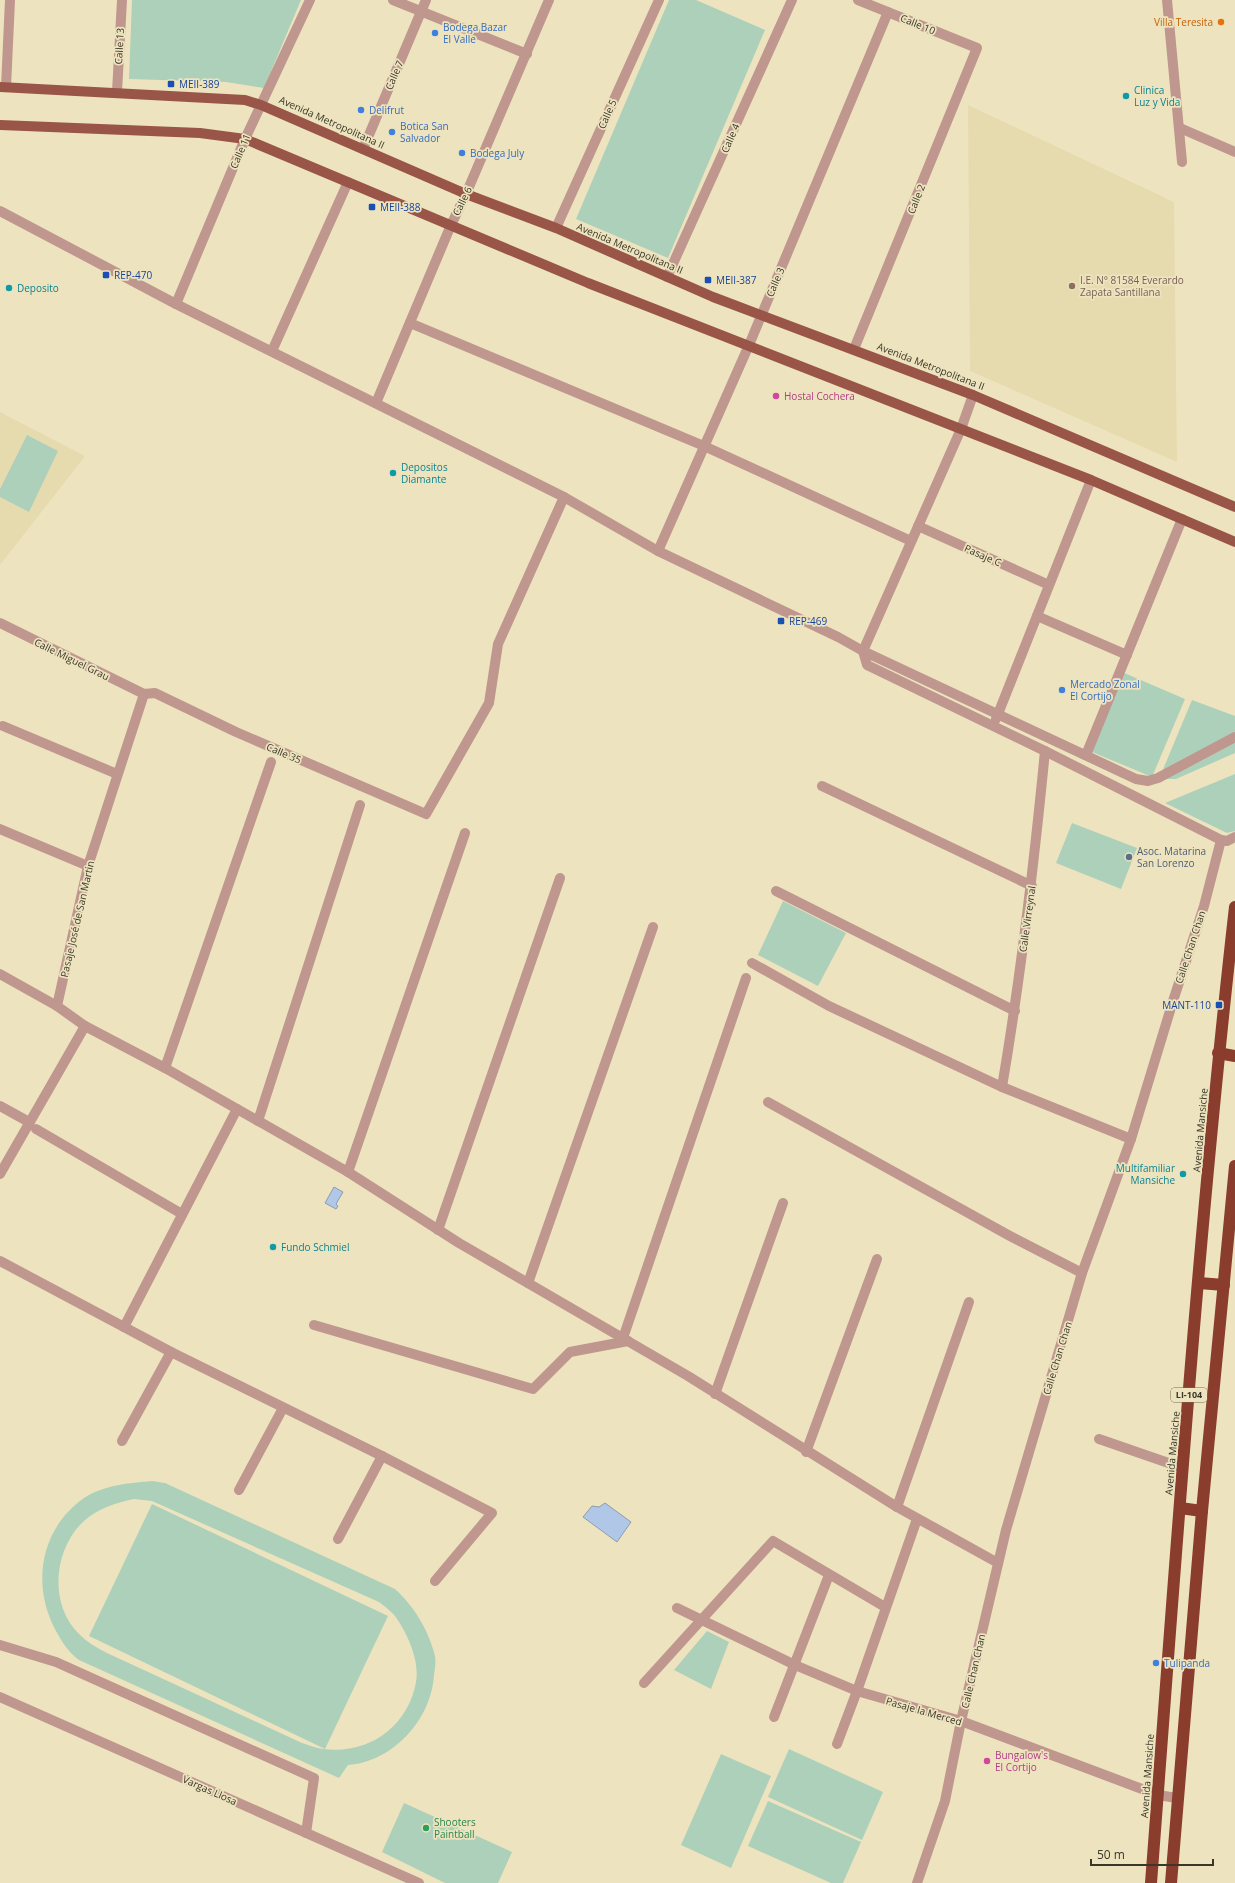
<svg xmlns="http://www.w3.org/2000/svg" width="1235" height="1883" viewBox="0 0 1235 1883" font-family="'Open Sans',sans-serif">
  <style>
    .built { fill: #e6dbae }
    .green { fill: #add0ba; fill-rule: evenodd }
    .water { fill: #b1c7e7; stroke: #8d9cae }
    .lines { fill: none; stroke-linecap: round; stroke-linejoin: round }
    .minor { stroke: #bf978e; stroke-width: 10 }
    .major { stroke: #995547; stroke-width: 10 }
    .highway { stroke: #8a3c2d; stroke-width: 12 }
    .food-dot { fill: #e8710a; stroke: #ede4bf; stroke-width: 1.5 }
    .shop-dot { fill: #3f7fe0; stroke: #ede4bf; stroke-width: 1.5 }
    .transit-dot { fill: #1a4fb4; stroke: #ede4bf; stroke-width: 1.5 }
    .culture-dot { fill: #0f9aa8; stroke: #ede4bf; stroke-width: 1.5 }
    .education-dot { fill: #8d6e63; stroke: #ede4bf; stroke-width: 1.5 }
    .hotel-dot { fill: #d1479c; stroke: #ede4bf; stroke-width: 1.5 }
    .service-dot { fill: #5c6f8a; stroke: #ede4bf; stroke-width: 1.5 }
    .leisure-dot { fill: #2e9e5b; stroke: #ede4bf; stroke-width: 1.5 }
    .labels { text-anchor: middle; stroke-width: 3.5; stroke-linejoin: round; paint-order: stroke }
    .shield { fill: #ede4bf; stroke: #706a55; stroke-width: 1 }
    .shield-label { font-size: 9px; font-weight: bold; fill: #3a3628 }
    .food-label { font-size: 10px; fill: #c56008; stroke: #ede4bf; text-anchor: end }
    .street-label { font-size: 10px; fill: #3a3628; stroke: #ede4bf }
    .shop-label { font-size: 10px; fill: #366cbe; stroke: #ede4bf; text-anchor: start }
    .transit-label { font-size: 10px; fill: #164399; stroke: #ede4bf; text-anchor: start }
    .culture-label { font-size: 10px; fill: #0d838f; stroke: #ede4bf; text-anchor: start }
    .education-label { font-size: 10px; fill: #785e54; stroke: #ede4bf; text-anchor: start }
    .hotel-label { font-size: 10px; fill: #b23c85; stroke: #ede4bf; text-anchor: start }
    .service-label { font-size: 10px; fill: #4e5e75; stroke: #ede4bf; text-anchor: start }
    .leisure-label { font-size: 10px; fill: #27864d; stroke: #ede4bf; text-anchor: start }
  </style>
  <rect width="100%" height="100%" fill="#ede4bf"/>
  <g class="built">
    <polygon points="968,105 1174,202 1177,462 970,371"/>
    <polygon points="0,412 85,456 0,565"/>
  </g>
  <g class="green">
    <polygon points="132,0 301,0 264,88 226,82 129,79"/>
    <polygon points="669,0 696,0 765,30 668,258 576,219"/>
    <polygon points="27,435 58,451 29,512 0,497 0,489"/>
    <polygon points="1122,672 1185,699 1152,777 1092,752"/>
    <polygon points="1192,700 1235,716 1235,753 1176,779 1159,779"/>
    <polygon points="1235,774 1235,831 1227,833 1165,803"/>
    <polygon points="1072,823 1137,848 1121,889 1056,863"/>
    <polygon points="783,901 846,933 818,986 758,955"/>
    <path d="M 152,1481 L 165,1483 L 395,1589 C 414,1606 429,1631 435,1656 C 436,1662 435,1669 434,1674 C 432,1719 393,1762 348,1765 L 339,1778 L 79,1660 C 69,1653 62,1642 56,1631 C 31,1585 40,1529 84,1498 C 104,1485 129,1483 152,1481 ZM 134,1499 L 152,1501 L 379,1602 C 384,1606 391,1611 395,1616 C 407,1633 420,1660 416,1682 C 408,1727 368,1755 323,1749 C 316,1748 309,1745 302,1743 L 107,1653 C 97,1648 87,1642 79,1634 C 48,1604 54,1548 84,1521 C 98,1508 116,1503 134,1499 Z"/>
    <polygon points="152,1504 388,1616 325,1749 89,1636"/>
    <polygon points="707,1631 729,1642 711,1689 674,1670"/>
    <polygon points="789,1749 883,1792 862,1840 768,1797"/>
    <polygon points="721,1754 771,1776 731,1868 681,1845"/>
    <polygon points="768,1801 861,1842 843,1883 831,1883 748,1846"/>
    <polygon points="404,1803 512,1852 498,1883 445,1883 382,1852"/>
  </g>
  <g class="water">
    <polygon points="334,1187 343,1192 336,1204 338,1206 336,1209 325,1203"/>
    <polygon points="605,1503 631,1522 617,1542 583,1517 592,1506 599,1507"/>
  </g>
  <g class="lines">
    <g class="minor">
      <polyline points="393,0 527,54"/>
      <polyline points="1167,0 1182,162"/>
      <polyline points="6,87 10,0"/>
      <polyline points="117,92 122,0"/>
      <polyline points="1180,128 1235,152"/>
      <polyline points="363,149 426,0"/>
      <polyline points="0,211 176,304 564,497 658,551 838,637 863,651 1136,779 1148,781 1158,778 1235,737"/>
      <polyline points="556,228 659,0"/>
      <polyline points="667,277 792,0"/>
      <polyline points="176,304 245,139 310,0"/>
      <polyline points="410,323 704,446 911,541"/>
      <polyline points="854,349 977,48 858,0"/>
      <polyline points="272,351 348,182"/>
      <polyline points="973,395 961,429 863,651 867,665 1045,751 1221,840 1227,841 1235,837"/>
      <polyline points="376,403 451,225 466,194 549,0"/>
      <polyline points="918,526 1049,585"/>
      <polyline points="658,551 749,345 888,12"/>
      <polyline points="1037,616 1127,655"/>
      <polyline points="0,623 144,694 155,693 236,732 426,814 489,703 498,644 564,497"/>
      <polyline points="996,719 1091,480"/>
      <polyline points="3,726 117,774"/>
      <polyline points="1086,755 1182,519"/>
      <polyline points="822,786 1032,886"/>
      <polyline points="0,829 88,866"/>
      <polyline points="776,891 1015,1011"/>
      <polyline points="752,963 829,1006 1002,1087 1131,1139"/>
      <polyline points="0,974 57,1006"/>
      <polyline points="85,1026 165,1068 348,1172 459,1243 688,1376 897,1507 998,1563"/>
      <polyline points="165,1068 271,762"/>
      <path d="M 1002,1087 C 1021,975 1034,864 1045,751"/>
      <polyline points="768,1102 1012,1237 1082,1273"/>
      <polyline points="0,1106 29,1122"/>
      <polyline points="258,1121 360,805"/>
      <polyline points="36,1129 182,1214"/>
      <polyline points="348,1172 465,833"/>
      <polyline points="0,1174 85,1026 57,1006 88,866 144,694"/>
      <polyline points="438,1230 560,878"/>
      <polyline points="0,1261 171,1352 382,1456 492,1513 435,1581"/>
      <polyline points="528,1283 653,927"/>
      <polyline points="314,1325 533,1389 570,1352 628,1341"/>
      <polyline points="124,1327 237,1109"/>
      <polyline points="623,1338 746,978"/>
      <polyline points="715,1394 783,1203"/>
      <polyline points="1099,1439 1183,1468"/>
      <polyline points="122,1441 171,1352"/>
      <polyline points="806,1452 877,1259"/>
      <polyline points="239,1490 283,1408"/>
      <polyline points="897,1507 969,1302"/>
      <polyline points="338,1539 382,1456"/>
      <polyline points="677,1608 795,1665 857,1691 961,1721 1158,1795 1177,1798"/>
      <polyline points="0,1645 56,1662 314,1778 306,1833"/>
      <polyline points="644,1683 773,1541 885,1607"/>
      <polyline points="0,1697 419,1883"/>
      <polyline points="774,1717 829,1575"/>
      <polyline points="837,1744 857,1691 917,1519"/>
      <polyline points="917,1883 945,1801 961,1721 1006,1530 1082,1273 1131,1139 1173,1001 1204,906 1221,840"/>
    </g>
    <g class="major">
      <polyline points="0,87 245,100 261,105 466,194 556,228 713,297 973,395 1235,507"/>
      <polyline points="0,125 200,133 245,139 588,283 1091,480 1235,542"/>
    </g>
    <g class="highway">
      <polyline points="1218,1053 1235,1056"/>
      <polyline points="1199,1283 1224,1285"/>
      <polyline points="1180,1508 1202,1511"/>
      <path d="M 1151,1883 C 1176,1557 1198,1231 1235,907"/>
      <polyline points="1171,1883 1202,1511 1235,1166"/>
    </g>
  </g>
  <circle class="food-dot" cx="1221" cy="22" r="4"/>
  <g class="shop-dot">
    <circle cx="435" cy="33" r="4"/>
    <circle cx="361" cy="110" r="4"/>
    <circle cx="392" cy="132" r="4"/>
    <circle cx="462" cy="153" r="4"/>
    <circle cx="1062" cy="690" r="4"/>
    <circle cx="1156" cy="1663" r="4"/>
  </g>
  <g class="transit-dot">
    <rect x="167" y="80" width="8" height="8" rx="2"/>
    <rect x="368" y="203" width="8" height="8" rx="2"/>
    <rect x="102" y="271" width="8" height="8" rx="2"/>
    <rect x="704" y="276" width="8" height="8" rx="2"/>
    <rect x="777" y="617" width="8" height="8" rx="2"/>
    <rect x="1215" y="1001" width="8" height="8" rx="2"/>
  </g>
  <g class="culture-dot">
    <circle cx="1126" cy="96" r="4"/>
    <circle cx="9" cy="288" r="4"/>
    <circle cx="393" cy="473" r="4"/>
    <circle cx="1183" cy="1174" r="4"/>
    <circle cx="273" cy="1247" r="4"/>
  </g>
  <circle class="education-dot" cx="1072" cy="286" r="4"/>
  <g class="hotel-dot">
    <circle cx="776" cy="396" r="4"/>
    <circle cx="987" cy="1761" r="4"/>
  </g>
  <circle class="service-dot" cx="1129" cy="857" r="4"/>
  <circle class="leisure-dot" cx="426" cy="1828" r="4"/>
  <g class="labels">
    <rect class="shield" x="1171" y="1388" width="36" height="14" rx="3"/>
    <g class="shield-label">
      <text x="1189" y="1398">LI-104</text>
    </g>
    <g class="food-label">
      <text x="1213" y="26">Villa Teresita</text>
    </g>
    <g class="street-label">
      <text transform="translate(918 24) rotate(22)" y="4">Calle 10</text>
      <text transform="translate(119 46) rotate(-87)" y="4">Calle 13</text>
      <text transform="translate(394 75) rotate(-67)" y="4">Calle 7</text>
      <text transform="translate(607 114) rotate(-66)" y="4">Calle 5</text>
      <text transform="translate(332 122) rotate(24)" y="4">Avenida Metropolitana II</text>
      <text transform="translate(730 138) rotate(-66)" y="4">Calle 4</text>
      <text transform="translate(240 151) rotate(-67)" y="4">Calle 11</text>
      <text transform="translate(916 199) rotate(-68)" y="4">Calle 2</text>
      <text transform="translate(462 201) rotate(-64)" y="4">Calle 6</text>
      <text transform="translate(630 248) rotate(23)" y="4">Avenida Metropolitana II</text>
      <text transform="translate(775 282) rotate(-67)" y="4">Calle 3</text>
      <text transform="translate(931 366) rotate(21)" y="4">Avenida Metropolitana II</text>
      <text transform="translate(983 555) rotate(24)" y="4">Pasaje C</text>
      <text transform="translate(72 659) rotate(26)" y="4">Calle Miguel Grau</text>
      <text transform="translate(284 753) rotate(23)" y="4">Calle 35</text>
      <text transform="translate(77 919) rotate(-77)" y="4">Pasaje José de San Martin</text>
      <text transform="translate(1027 919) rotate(-82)" y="4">Calle Virreynal</text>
      <text transform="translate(1190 947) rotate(-72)" y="4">Calle Chan Chan</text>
      <text transform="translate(1200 1130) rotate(-85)" y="4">Avenida Mansiche</text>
      <text transform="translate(1057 1358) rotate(-73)" y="4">Calle Chan Chan</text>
      <text transform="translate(1172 1453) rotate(-85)" y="4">Avenida Mansiche</text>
      <text transform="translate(973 1671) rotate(-77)" y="4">Calle Chan Chan</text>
      <text transform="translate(924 1711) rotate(16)" y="4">Pasaje la Merced</text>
      <text transform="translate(1147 1776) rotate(-86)" y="4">Avenida Mansiche</text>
      <text transform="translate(210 1790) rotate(24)" y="4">Vargas Llosa</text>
    </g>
    <g class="shop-label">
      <text x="443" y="31">Bodega Bazar<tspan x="443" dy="12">El Valle</tspan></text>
      <text x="369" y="114">Delifrut</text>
      <text x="400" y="130">Botica San<tspan x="400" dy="12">Salvador</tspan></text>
      <text x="470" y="157">Bodega July</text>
      <text x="1070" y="688">Mercado Zonal<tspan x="1070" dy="12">El Cortijo</tspan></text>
      <text x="1164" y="1667">Tulipanda</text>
    </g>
    <g class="transit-label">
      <text x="179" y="88">MEII-389</text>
      <text x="380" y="211">MEII-388</text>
      <text x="114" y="279">REP-470</text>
      <text x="716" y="284">MEII-387</text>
      <text x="789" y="625">REP-469</text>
      <text x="1211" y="1009" text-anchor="end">MANT-110</text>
    </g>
    <g class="culture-label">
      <text x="1134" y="94">Clinica<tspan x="1134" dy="12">Luz y Vida</tspan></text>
      <text x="17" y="292">Deposito</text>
      <text x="401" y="471">Depositos<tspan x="401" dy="12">Diamante</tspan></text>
      <text x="1175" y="1172" text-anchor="end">Multifamiliar<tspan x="1175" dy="12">Mansiche</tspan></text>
      <text x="281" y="1251">Fundo Schmiel</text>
    </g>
    <g class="education-label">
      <text x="1080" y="284">I.E. N° 81584 Everardo<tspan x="1080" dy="12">Zapata Santillana</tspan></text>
    </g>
    <g class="hotel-label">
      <text x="784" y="400">Hostal Cochera</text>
      <text x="995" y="1759">Bungalow's<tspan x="995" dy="12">El Cortijo</tspan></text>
    </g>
    <g class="service-label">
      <text x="1137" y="855">Asoc. Matarina<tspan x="1137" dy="12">San Lorenzo</tspan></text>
    </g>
    <g class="leisure-label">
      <text x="434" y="1826">Shooters<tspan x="434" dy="12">Paintball</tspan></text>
    </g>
  </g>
  <path d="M1091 1859v6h122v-6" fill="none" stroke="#3a3628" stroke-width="2"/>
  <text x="1097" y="1859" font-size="12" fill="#3a3628" stroke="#ede4bf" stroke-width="3" paint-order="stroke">50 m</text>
</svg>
